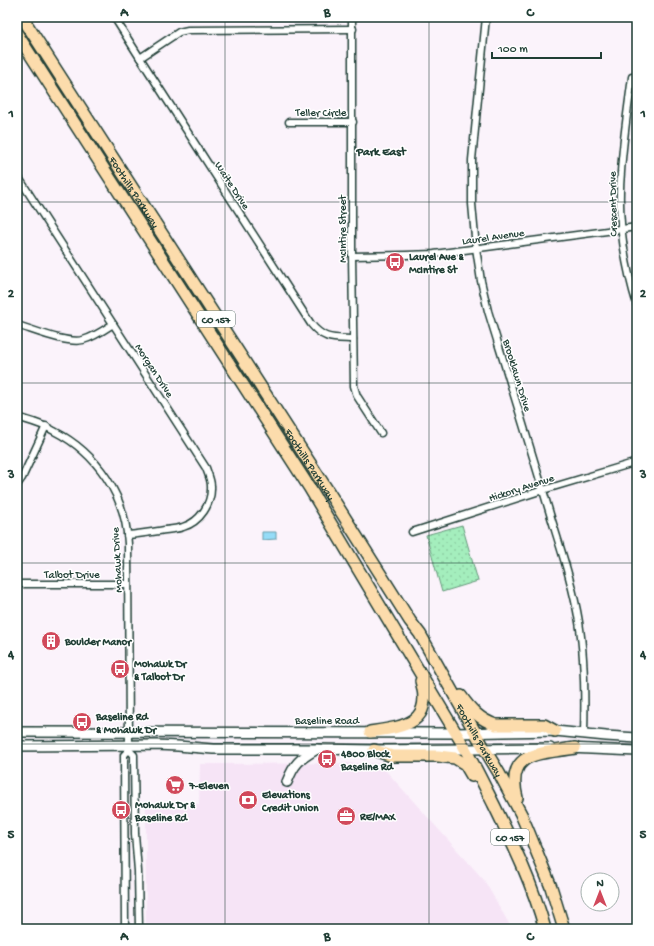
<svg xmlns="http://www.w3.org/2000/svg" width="654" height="946" viewBox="0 0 654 946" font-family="'Gochi Hand',sans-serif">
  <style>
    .built { fill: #f6e4f6 }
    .green { fill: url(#green-dots); stroke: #629678 }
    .water { fill: #95dcf7; stroke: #669ca9 }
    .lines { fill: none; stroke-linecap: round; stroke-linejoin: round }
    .street-casing { stroke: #1f3d34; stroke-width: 9 }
    .secondary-casing { stroke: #1f3d34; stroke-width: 12 }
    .highway-casing { stroke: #1f3d34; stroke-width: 14 }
    .street { stroke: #fff; stroke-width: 6 }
    .secondary { stroke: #fff; stroke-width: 9 }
    .highway { stroke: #fcdcac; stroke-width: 11 }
    .grid { fill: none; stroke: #1f3d34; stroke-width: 1; stroke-opacity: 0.55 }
    .labels { text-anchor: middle; stroke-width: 3; stroke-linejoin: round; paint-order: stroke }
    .shield { fill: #fff; stroke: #627771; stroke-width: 1 }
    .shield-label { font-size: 10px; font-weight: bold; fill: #1f3d34 }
    .street-label { font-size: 11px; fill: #1f3d34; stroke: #fff }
    .poi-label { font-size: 11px; font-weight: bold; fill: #1f3d34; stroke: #fff; text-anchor: start }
    .neighbourhood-label { font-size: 12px; font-weight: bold; fill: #1f3d34; stroke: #fff }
    .neatline { fill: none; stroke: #1f3d34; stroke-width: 1.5 }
    .grid-label { font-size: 13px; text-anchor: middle; font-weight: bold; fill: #1f3d34 }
  </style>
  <defs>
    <pattern id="green-dots" width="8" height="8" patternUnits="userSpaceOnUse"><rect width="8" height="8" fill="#a4eebd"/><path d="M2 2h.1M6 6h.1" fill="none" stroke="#8dcda3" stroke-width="1.8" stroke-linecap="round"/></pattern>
  </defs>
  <rect width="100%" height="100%" fill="#fbf3fb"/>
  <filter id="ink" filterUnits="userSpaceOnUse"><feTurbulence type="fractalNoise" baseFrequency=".025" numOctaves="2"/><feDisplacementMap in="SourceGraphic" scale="8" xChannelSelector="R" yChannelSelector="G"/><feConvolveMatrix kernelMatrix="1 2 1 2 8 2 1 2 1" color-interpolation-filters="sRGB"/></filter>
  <g filter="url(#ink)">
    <polygon class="built" points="379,763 484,880 512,929 146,929 146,804 199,804 200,764"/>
    <polygon class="green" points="462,525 478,581 442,592 426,535"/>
    <polygon class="water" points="262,532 276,532 276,539 262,540"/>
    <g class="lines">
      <g class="street-casing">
        <g id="street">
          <path d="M 114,17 L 140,58 L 311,324 C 324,340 333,338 353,339"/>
          <polyline points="352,17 352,256 354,386 357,396 381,433"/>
          <path d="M 486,17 L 472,160 L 472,204 L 476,248 L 481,281 L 488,311 C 509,379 530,446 550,514 C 561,550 573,585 579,622 C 585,659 585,697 584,734"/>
          <polyline points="140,58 179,32 188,30 353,29"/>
          <path d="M 637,77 L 632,77 C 628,108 623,140 621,172 C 617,217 624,262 637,305"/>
          <polyline points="289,122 353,122"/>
          <path d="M 17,175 L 206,468 C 208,474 211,480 211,486 C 212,504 200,522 183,527 C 178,529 171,529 165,530 C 152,532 140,534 127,535"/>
          <polyline points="352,256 406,255 434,254 637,227"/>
          <path d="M 17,325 C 34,330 67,344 83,340 C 94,337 104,330 113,324"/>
          <path d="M 17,417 C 30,421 43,424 54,431 C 97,453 126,496 128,544 L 129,750 L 134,755 L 134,758 L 135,834 L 138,871 L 139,929"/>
          <polyline points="17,485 22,478 46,426"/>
          <polyline points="412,532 543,490 637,462"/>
          <polyline points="17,584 128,584"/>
          <polyline points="125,929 124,755 129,750"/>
        </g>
      </g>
      <g class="secondary-casing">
        <g id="secondary">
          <polyline points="17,732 456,733 555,731 606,736 637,738"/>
          <polyline points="17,746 156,745 178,746 213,749 318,749 374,750 550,748"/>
          <polyline points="568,748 637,751"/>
          <path d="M 287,782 C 294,764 299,759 317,749"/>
        </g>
      </g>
      <g class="highway-casing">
        <g id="highway">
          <path id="s1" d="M 22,17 L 328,491 L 410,621 L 420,634 L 484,748 L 499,773 L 521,814 L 529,833 L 551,887 L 564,929"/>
          <path d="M 17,34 L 309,487 L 456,733 C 470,756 482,781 494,805 C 514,846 533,885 545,929"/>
          <path d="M 461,696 C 470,709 480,720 496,725 L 544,725 L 555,731"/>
          <path d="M 370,732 C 403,727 434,724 421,681"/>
          <polyline points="374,750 392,756 438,756 455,758 465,764 472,776"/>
          <path d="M 517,798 C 505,750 541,754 575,748"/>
        </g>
      </g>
      <use href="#street" class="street"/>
      <use href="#secondary" class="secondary"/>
      <use href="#highway" class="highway"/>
    </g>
  </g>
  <path class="grid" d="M 225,17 L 225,929M 429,17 L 429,929M 17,202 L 637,202M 17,383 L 637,383M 17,563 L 637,563M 17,744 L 637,744"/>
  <defs>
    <g id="bus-disc" transform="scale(1)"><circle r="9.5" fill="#d1495b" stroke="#fff"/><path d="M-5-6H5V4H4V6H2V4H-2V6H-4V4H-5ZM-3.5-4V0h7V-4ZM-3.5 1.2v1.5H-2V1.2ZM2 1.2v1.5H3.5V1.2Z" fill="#fff"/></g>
    <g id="building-disc" transform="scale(1)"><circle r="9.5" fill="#d1495b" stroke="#fff"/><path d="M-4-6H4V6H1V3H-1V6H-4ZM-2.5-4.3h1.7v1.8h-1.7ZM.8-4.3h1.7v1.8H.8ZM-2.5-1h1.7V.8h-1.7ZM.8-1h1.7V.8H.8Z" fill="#fff"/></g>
    <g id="supermarket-disc" transform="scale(1)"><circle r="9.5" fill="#d1495b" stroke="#fff"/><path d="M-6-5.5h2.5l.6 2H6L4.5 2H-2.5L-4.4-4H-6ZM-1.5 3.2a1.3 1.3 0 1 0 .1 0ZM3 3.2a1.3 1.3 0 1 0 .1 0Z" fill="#fff"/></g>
    <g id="bank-disc" transform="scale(1)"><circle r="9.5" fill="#d1495b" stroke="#fff"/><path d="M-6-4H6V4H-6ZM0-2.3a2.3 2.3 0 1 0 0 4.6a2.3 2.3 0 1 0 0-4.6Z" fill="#fff"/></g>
    <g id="office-disc" transform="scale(1)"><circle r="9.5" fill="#d1495b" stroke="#fff"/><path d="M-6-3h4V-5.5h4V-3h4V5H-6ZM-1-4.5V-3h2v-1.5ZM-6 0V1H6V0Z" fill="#fff"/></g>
  </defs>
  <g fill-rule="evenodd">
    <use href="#bus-disc" x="395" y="262"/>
    <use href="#building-disc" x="51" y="641"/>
    <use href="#bus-disc" x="120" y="669"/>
    <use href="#bus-disc" x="82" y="722"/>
    <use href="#bus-disc" x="327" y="759"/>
    <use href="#supermarket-disc" x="175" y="785"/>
    <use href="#bank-disc" x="248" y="800"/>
    <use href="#bus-disc" x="121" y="810"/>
    <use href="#office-disc" x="346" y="816"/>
  </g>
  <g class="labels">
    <g class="shield">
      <rect x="197" y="311" width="38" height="16" rx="3"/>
      <rect x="491" y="829" width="38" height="16" rx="3"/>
    </g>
    <g class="shield-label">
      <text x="216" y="323">CO 157</text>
      <text x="510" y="841">CO 157</text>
    </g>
    <g class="street-label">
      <text x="321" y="116">Teller Circle</text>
      <text transform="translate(233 185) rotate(57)" y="4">Waite Drive</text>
      <text dy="4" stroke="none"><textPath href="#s1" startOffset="208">Foothills Parkway</textPath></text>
      <text transform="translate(612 204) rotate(-91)" y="4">Crescent Drive</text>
      <text transform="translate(342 229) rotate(-90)" y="4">McIntire Street</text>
      <text transform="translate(493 236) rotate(-8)" y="4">Laurel Avenue</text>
      <text transform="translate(155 370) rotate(57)" y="4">Morgan Drive</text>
      <text transform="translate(518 375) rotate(73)" y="4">Brooklawn Drive</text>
      <text dy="4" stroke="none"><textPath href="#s1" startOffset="532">Foothills Parkway</textPath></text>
      <text transform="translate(521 487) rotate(-18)" y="4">Hickory Avenue</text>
      <text transform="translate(116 560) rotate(-93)" y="4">Mohawk Drive</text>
      <text x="72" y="578">Talbot Drive</text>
      <text x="327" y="724">Baseline Road</text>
      <text dy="4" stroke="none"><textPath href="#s1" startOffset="856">Foothills Parkway</textPath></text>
    </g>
    <g class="poi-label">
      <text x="409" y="260">Laurel Ave &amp;<tspan x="409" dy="13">McIntire St</tspan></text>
      <text x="65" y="645">Boulder Manor</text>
      <text x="134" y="667">Mohawk Dr<tspan x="134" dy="13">&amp; Talbot Dr</tspan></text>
      <text x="96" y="720">Baseline Rd<tspan x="96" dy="13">&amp; Mohawk Dr</tspan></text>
      <text x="341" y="757">4800 Block<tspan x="341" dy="13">Baseline Rd</tspan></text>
      <text x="189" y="789">7-Eleven</text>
      <text x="262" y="798">Elevations<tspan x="262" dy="13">Credit Union</tspan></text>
      <text x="135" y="808">Mohawk Dr &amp;<tspan x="135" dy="13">Baseline Rd</tspan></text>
      <text x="360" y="820">RE/MAX</text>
    </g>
    <g class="neighbourhood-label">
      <text x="381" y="155">Park East</text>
    </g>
  </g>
  <rect width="654" height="946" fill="none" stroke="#fff" stroke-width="44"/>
  <g transform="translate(600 892)"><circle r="19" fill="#ffffff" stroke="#a5b1ae"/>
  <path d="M0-3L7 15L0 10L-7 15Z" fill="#d1495b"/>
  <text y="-6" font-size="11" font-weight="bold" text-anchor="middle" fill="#1f3d34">N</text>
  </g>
  <path d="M492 52v6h109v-6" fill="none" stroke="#1f3d34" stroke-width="2"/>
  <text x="498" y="52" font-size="12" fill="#1f3d34" stroke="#ffffff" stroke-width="3" paint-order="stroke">100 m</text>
  <rect x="22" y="22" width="610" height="902" class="neatline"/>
  <g class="grid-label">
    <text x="124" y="16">A</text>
    <text x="327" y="16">B</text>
    <text x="530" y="16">C</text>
    <text x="11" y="117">1</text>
    <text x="643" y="117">1</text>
    <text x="11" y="297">2</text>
    <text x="643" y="297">2</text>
    <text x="11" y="478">3</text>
    <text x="643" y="478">3</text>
    <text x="11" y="658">4</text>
    <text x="643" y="658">4</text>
    <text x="11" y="838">5</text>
    <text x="643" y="838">5</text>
    <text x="124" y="940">A</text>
    <text x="327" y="940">B</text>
    <text x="530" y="940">C</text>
  </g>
</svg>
